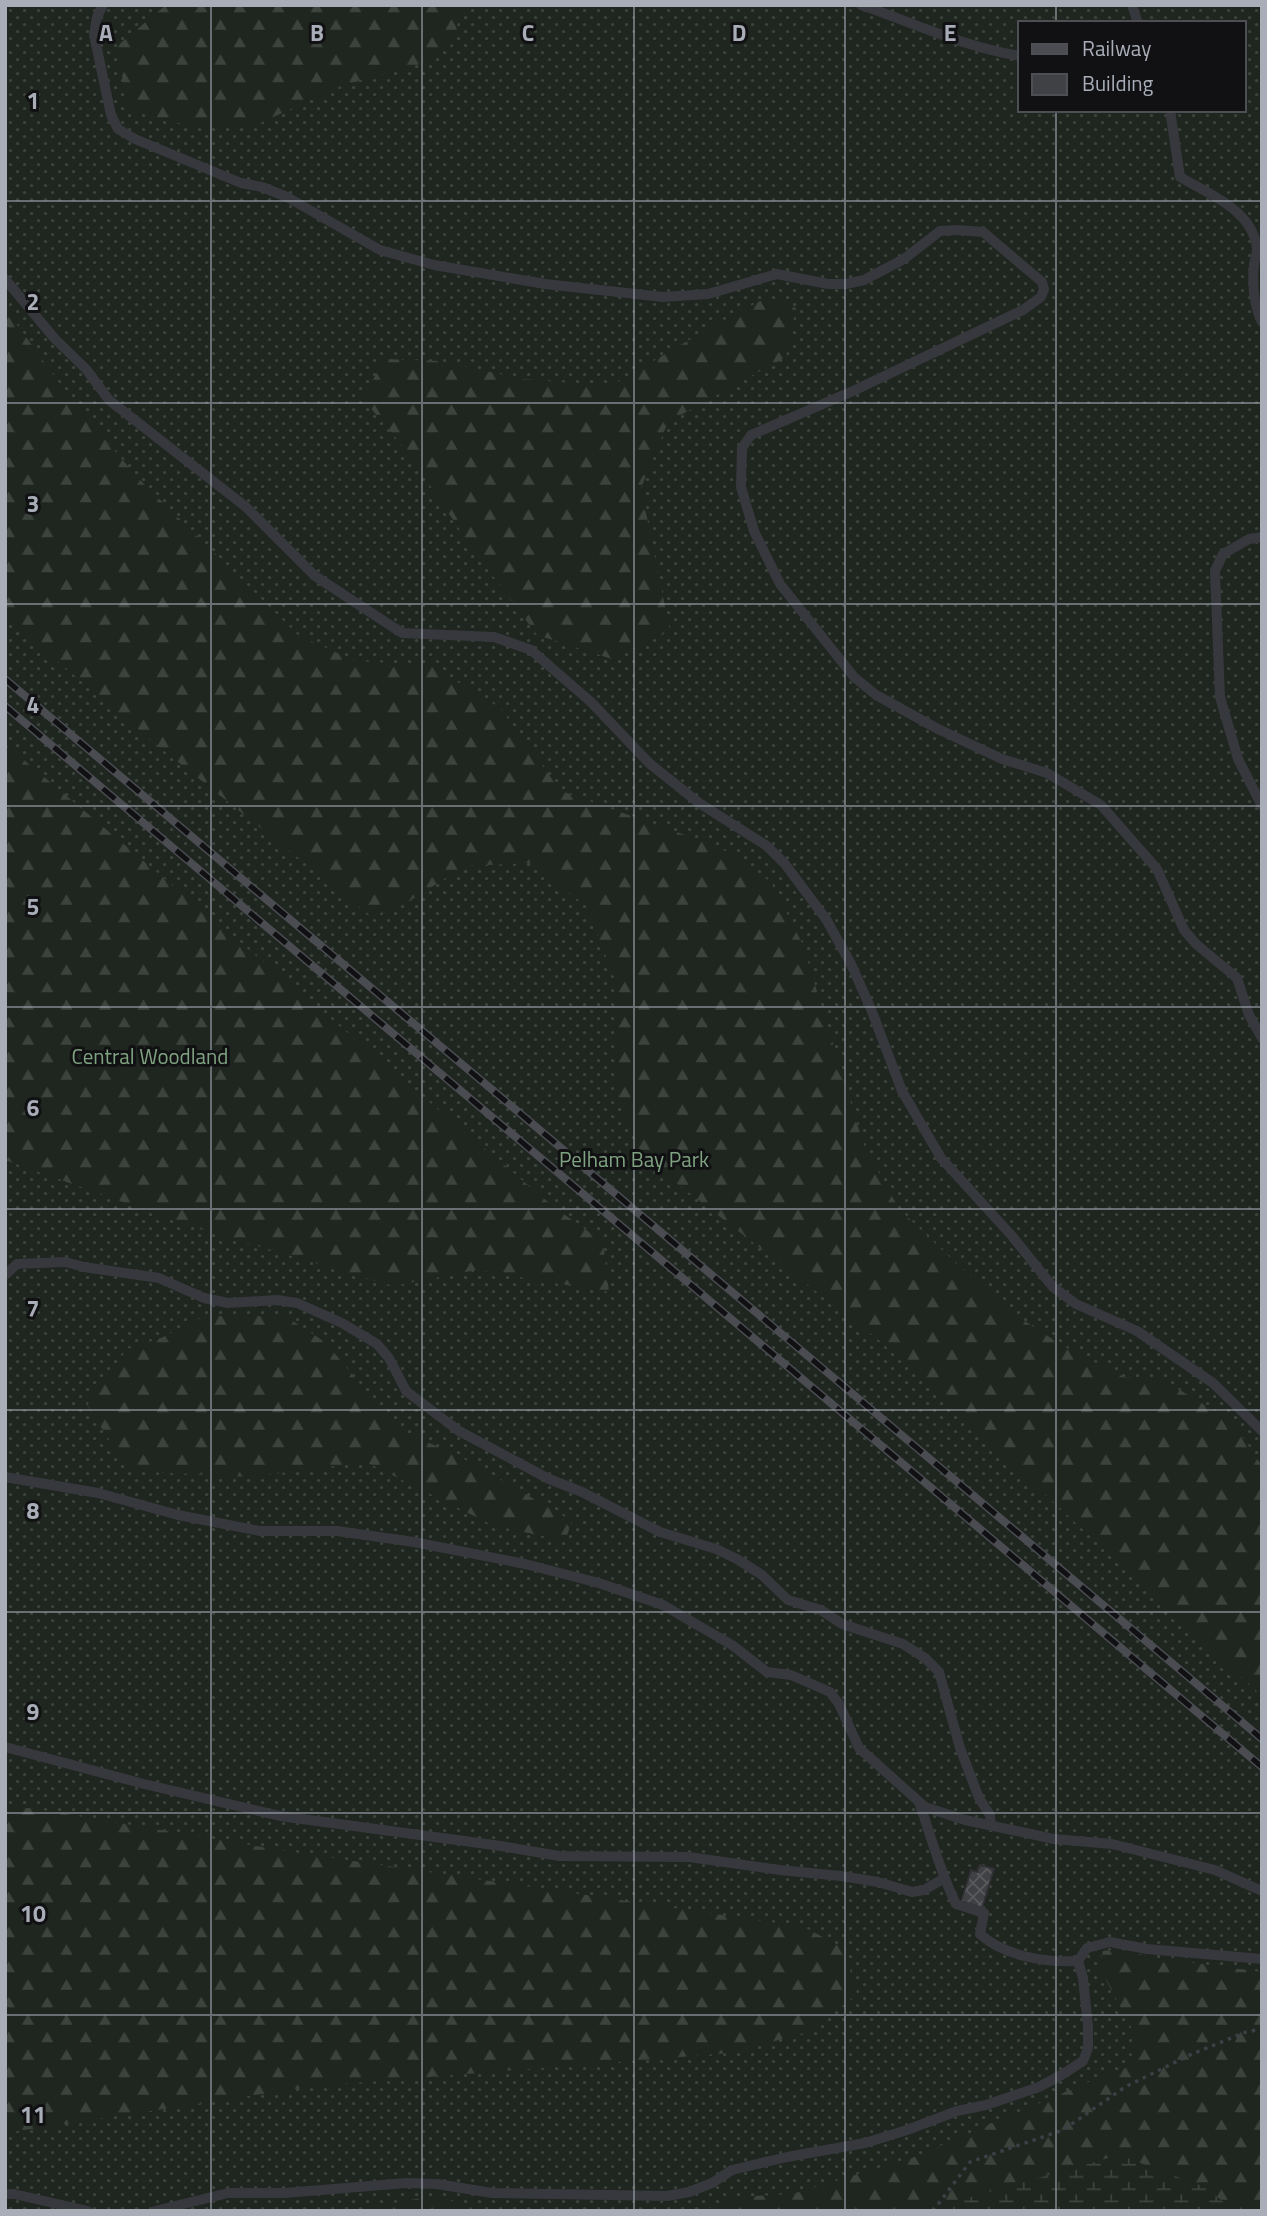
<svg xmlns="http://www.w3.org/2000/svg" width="1267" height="2216" viewBox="0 0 1267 2216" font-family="'Titillium Web',sans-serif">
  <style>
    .grass { fill: url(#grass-dots); fill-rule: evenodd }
    .forest { fill: url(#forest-firs) }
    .wetland { fill: url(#wetland-marsh) }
    .shadow { fill: #0007 }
    .building { fill: url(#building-cross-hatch); stroke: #303034; stroke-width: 2 }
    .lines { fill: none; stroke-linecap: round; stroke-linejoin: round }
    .path { stroke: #3d3f44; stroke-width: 3.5; stroke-dasharray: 3.5 5; stroke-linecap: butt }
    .service { stroke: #37383d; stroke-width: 10 }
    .rail-casing { stroke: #4a4c52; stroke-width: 8 }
    .rail { stroke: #111113; stroke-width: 5; stroke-dasharray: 16; stroke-linecap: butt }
    .grid { fill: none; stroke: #a8adb8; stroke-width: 2; stroke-opacity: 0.55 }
    .labels { text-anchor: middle; stroke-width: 6; stroke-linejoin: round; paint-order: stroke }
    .park-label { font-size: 21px; fill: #7fa381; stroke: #111113 }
    .grid-label { font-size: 23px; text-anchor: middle; font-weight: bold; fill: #a8adb8; stroke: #111113; stroke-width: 6; stroke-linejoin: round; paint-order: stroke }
  </style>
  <defs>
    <pattern id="grass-dots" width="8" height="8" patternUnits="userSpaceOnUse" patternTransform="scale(1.75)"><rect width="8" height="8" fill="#1e261f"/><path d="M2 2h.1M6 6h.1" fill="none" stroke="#3c433d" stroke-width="1.8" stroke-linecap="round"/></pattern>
    <pattern id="forest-firs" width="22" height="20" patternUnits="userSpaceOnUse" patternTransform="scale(1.75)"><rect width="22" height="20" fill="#1e261f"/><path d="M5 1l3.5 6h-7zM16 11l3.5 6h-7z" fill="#3c433d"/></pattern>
    <pattern id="wetland-marsh" width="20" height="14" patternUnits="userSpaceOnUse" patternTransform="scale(1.75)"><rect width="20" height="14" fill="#1e261f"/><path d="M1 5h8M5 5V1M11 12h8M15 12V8" fill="none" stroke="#3c433d"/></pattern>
    <pattern id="building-cross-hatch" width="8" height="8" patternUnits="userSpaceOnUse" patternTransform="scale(1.75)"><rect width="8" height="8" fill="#404145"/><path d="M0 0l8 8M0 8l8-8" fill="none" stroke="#595a5e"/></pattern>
  </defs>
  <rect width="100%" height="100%" fill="#161618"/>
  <path class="grass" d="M 5,5 L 1262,5 L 1262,2211 L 5,2211 ZM 1020,23 L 1244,23 L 1244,110 L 1020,110 Z"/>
  <g class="forest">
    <polygon points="166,5 461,5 454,43 420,64 341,86 258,124 186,125 129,110 116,47"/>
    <polygon points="768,297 796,308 786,357 668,422 641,488 670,631 612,659 537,635 472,548 406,450 363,399 384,359 440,361 522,379 611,386 711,327"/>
    <polygon points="5,308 68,395 137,477 298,635 355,661 430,665 500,708 561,791 719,847 771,882 803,945 863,1143 899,1209 999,1304 1063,1346 1124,1377 1159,1378 1231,1420 1262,1466 1262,1696 880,1341 643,1157 619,1104 615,1055 618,987 586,906 532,863 465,866 403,905 371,916 158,746 5,617"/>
    <polygon points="5,744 554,1207 603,1242 609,1292 476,1270 393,1286 196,1228 5,1160"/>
    <polygon points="205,1316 285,1316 325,1342 357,1380 391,1425 470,1462 572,1521 565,1541 492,1525 366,1462 251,1477 129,1471 87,1405 127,1349 161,1338"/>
    <polygon points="5,1808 30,1808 279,1850 804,1927 847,1950 857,1994 812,2031 730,2053 316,2086 5,2133"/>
    <polygon points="1118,1949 1156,1958 1262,1972 1262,2211 1234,2211 1205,2187 958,2201 951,2211 701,2211 739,2197 792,2194 912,2158 1086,2083 1131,2066 1133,2031 1099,1967 1103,1951"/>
    <polygon points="432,2196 491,2211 350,2211"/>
  </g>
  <polygon class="wetland" points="1119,2155 1205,2187 1234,2211 951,2211 957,2201"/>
  <polygon class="shadow" points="980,1867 992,1871 958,1905 968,1876 972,1872 975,1873"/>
  <polygon class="building" points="980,1865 994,1869 982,1908 961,1901 971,1870 977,1872"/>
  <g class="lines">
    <polyline class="path" points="933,2211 970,2162 1063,2130 1125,2087 1192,2054 1246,2032 1262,2029"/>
    <g class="service">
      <polyline points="103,5 97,17 94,35 111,115 118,129 135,139 241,183 262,187 287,197 380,250 434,265 545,284 663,297 708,294 777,274 828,284 846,284 864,280 904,259 940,231 958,230 983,232 1042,282 1044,289 1041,297 1023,310 853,391 751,435 742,448 741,487 754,531 780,584 854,677 876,695 938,729 1002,759 1047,773 1101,805 1157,869 1184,930 1196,944 1237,978 1249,1015 1262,1038"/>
      <path d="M 861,5 C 914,23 964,47 1020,56"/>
      <polyline points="1132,5 1138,23"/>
      <path d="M 1170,110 L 1180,177 C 1208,194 1252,209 1257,248 C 1257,253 1255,259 1254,264 C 1252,285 1253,304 1262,322"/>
      <polyline points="5,279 55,339 86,369 109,400 246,507 315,576 402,633 494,637 531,650 591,702 649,763 699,803 767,846 785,864 826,919 851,964 871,1009 902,1091 941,1158 1012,1236 1053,1287 1076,1304 1137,1331 1213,1383 1262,1431"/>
      <polyline points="1262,537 1249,539 1223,554 1215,571 1220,697 1238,759 1262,806"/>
      <polyline points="5,1275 17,1264 65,1262 84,1267 159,1278 204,1298 228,1303 277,1300 297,1303 342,1323 377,1344 389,1358 406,1391 459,1431 549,1479 582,1492 660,1532 716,1549 737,1559 762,1575 788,1600 821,1610 842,1624 903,1644 925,1658 939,1672 960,1748 979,1798 990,1815 991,1826"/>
      <polyline points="5,1477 98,1493 178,1515 260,1531 337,1531 414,1542 525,1564 599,1583 663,1605 732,1645 767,1672 791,1675 830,1692 839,1704 859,1748 925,1807 965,1820 1054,1839 1112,1844 1215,1870 1262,1891"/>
      <polyline points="5,1747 144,1784 280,1816 501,1846 559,1856 689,1857 780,1870 841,1876 878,1882 912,1892 924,1890 943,1879"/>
      <polyline points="1078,1961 1087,1948 1110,1942 1147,1949 1262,1959"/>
      <polyline points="5,2194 14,2194 88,2211"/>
      <path d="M 155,2211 L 228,2193 L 285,2193 L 406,2183 L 437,2184 L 492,2193 L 667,2196 L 689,2192 L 712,2183 L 732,2170 L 787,2157 L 865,2143 L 907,2130 L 957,2111 L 986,2105 L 1039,2087 L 1063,2074 L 1083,2061 L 1088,2048 L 1088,2026 L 1083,1978 L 1078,1961 C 1046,1963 1004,1956 980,1934 L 984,1913 L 956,1904 C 940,1872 931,1836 919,1802"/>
    </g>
    <g class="rail-casing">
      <g id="rail">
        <polyline points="5,679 1262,1739"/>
        <polyline points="5,706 1262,1767"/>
      </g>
    </g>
    <use href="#rail" class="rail"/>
  </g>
  <path class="grid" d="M 211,5 L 211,2211M 422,5 L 422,2211M 634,5 L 634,2211M 845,5 L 845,2211M 1056,5 L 1056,23M 1056,110 L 1056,2211M 5,201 L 1262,201M 5,403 L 1262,403M 5,604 L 1262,604M 5,806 L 1262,806M 5,1007 L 1262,1007M 5,1209 L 1262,1209M 5,1410 L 1262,1410M 5,1612 L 1262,1612M 5,1813 L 1262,1813M 5,2015 L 1262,2015"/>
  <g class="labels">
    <g class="park-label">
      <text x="150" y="1064">Central Woodland</text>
      <text x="634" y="1167">Pelham Bay Park</text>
    </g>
  </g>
  <g class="grid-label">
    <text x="106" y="41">A</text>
    <text x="317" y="41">B</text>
    <text x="528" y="41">C</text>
    <text x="739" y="41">D</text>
    <text x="950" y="41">E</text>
    <text x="33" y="109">1</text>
    <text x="33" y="310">2</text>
    <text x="33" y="512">3</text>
    <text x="33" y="713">4</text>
    <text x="33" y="915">5</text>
    <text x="33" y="1116">6</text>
    <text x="33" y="1317">7</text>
    <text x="33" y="1519">8</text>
    <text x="33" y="1720">9</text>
    <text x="33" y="1922">10</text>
    <text x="33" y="2123">11</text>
  </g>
  <rect width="1267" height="2216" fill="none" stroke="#a8adb8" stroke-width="14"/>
  <rect x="1018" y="21" width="228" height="91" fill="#111113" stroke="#4d4f55" stroke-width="2"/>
  <rect x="1032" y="44" width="35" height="10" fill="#4a4c52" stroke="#4d4f55" stroke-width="2"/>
  <text x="1082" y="56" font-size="21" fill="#a8adb8">Railway</text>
  <rect x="1032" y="74" width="35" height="21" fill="#404145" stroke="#4d4f55" stroke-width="2"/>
  <text x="1082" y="91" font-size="21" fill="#a8adb8">Building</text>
</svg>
